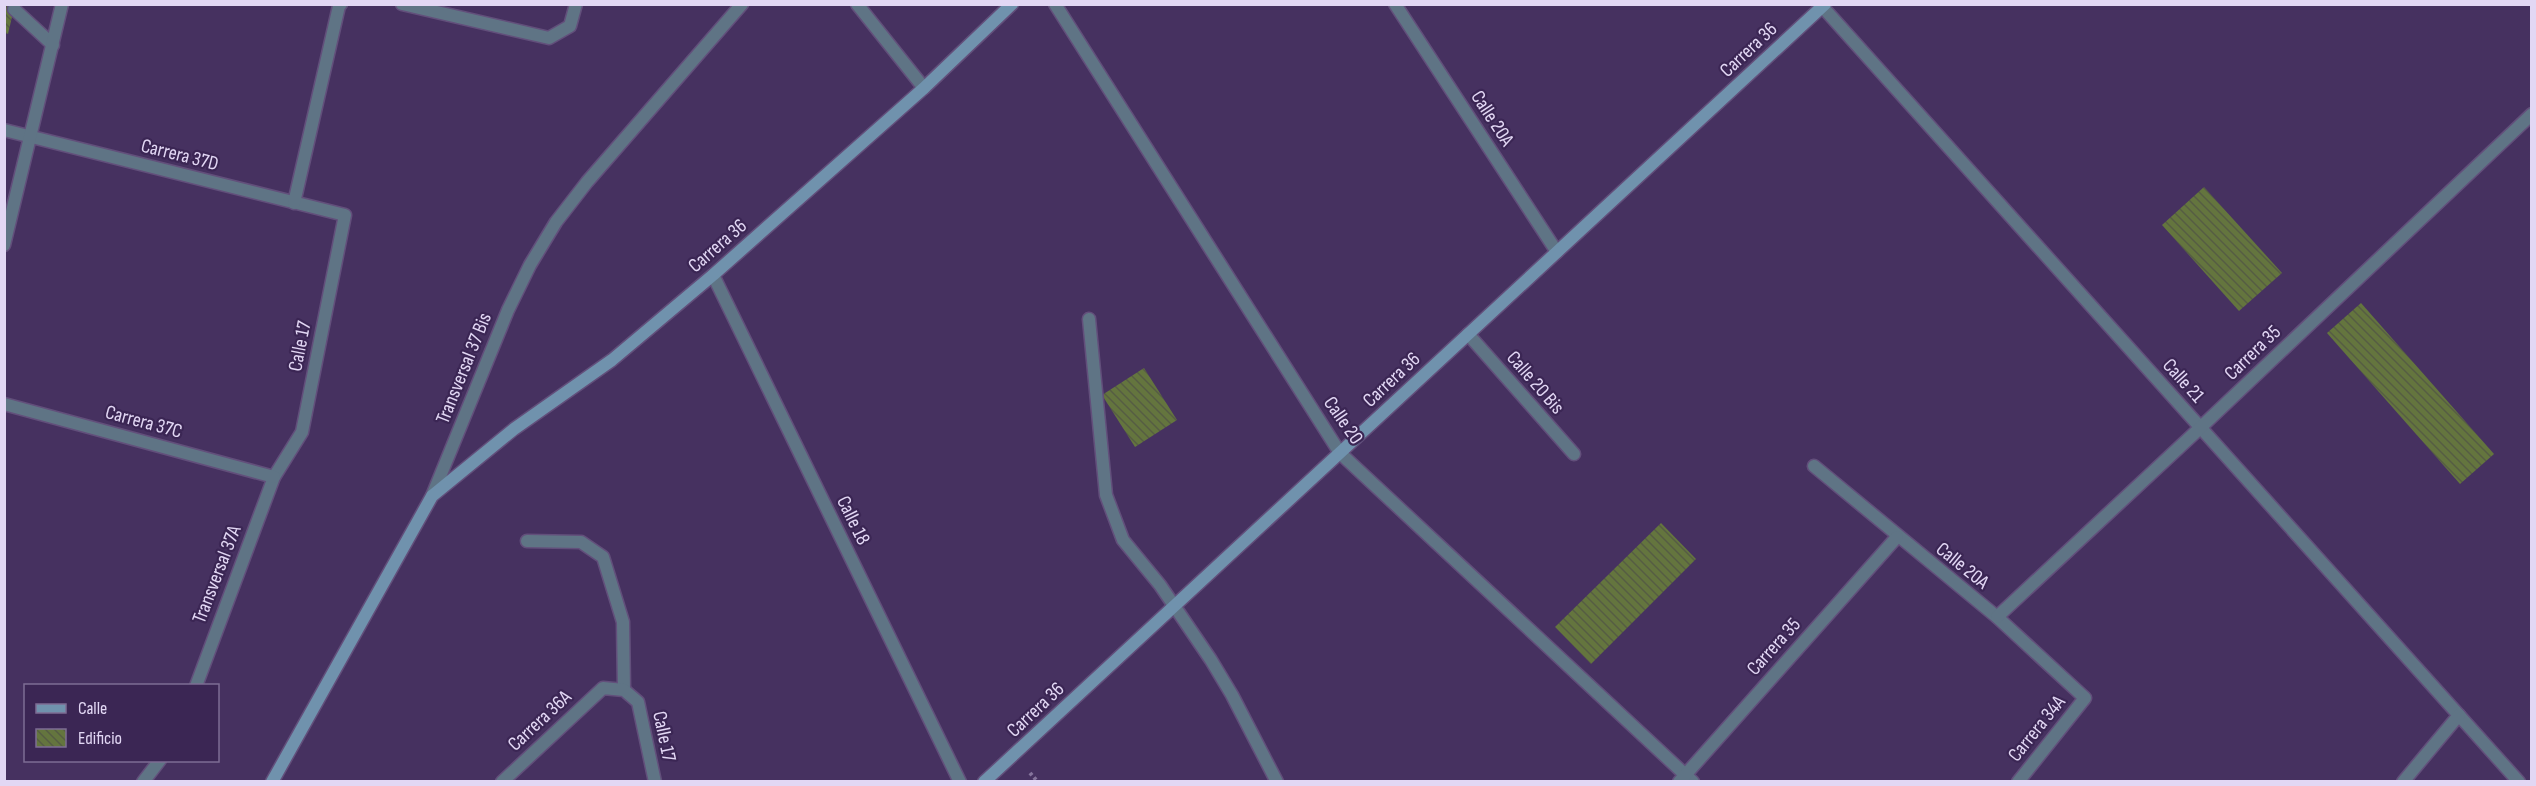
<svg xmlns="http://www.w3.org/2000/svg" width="2536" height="786" viewBox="0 0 2536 786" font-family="'Sofia Sans Condensed',sans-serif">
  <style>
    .building { fill: url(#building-back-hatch) }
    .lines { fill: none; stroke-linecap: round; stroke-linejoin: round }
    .lane-casing { stroke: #624f7b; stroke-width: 15 }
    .street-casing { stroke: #624f7b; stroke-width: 15 }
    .secondary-casing { stroke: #624f7b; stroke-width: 15 }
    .path { stroke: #85749c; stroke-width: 4; stroke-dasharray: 3 3; stroke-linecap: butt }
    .lane { stroke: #5f7485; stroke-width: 12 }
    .street { stroke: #5f7485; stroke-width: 12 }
    .secondary { stroke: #7092ad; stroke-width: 12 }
    .labels { text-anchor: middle; stroke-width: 4.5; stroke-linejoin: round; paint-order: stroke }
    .street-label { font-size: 20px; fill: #e2d7f4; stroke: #3b2654 }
  </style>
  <defs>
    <pattern id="building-back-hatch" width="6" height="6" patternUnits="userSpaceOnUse" patternTransform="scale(1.5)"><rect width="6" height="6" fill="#64753e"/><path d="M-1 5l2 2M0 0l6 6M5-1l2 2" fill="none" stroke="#565d43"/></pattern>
  </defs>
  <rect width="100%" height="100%" fill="#463160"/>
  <g class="building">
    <polygon points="4,4 15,4 8,34 4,33"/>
    <polygon points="2204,187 2282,273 2239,311 2162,225"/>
    <polygon points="2361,303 2494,454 2460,484 2327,333"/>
    <polygon points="1144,368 1177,420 1135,447 1102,395"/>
    <polygon points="1661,523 1696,559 1591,664 1555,627"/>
  </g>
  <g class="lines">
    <g class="lane-casing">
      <g id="lane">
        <polyline points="14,9 53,45"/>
        <polyline points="1089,319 1106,495 1123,540 1160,585 1211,660 1232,695 1277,782"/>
        <polyline points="527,541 581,542 603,557 623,622 624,690"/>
      </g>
    </g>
    <g class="street-casing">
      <g id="street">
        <polyline points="402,4 549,38 570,26 576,4"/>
        <polyline points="857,4 924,88"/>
        <polyline points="1055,4 1340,453 1693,782"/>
        <polyline points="1395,4 1557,252"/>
        <polyline points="1820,4 2519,782"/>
        <polyline points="4,130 345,215 302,432 274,477 196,686"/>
        <polyline points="294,203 339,6 341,4"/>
        <polyline points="4,245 62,4"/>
        <polyline points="713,275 960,782"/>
        <polyline points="1468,334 1574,454"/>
        <polyline points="4,404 274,477"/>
        <polyline points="1814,466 1997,617 2085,698 2018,782"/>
        <polyline points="432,496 508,310 530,265 556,222 587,182 742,4"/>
        <polyline points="1997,617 2200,428 2532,114"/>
        <polyline points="143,782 160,760"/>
        <polyline points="502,782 603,688 624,690 638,702 655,782"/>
        <polyline points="1679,782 1897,537"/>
        <polyline points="2403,782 2459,715"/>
      </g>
    </g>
    <g class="secondary-casing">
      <g id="secondary">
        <polyline points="272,782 432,496 514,429 612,360 713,275 924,88 1012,4"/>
        <polyline points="984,782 1825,4"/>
      </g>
    </g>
    <polyline class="path" points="1030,773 1038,782"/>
    <use href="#lane" class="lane"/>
    <use href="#street" class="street"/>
    <use href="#secondary" class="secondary"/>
  </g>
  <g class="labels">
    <g class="street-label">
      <text transform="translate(1748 49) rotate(-43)" y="7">Carrera 36</text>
      <text transform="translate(1493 118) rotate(57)" y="7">Calle 20A</text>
      <text transform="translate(180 154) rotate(14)" y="7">Carrera 37D</text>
      <text transform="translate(717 245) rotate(-41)" y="7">Carrera 36</text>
      <text transform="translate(299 346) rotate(-79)" y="7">Calle 17</text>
      <text transform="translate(2252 352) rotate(-44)" y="7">Carrera 35</text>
      <text transform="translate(463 368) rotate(-68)" y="7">Transversal 37 Bis</text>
      <text transform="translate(1391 379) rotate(-43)" y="7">Carrera 36</text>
      <text transform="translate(2184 380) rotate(48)" y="7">Calle 21</text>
      <text transform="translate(1536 382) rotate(49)" y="7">Calle 20 Bis</text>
      <text transform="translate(1344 420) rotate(55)" y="7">Calle 20</text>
      <text transform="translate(144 421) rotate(15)" y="7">Carrera 37C</text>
      <text transform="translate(854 520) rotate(64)" y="7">Calle 18</text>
      <text transform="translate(1963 565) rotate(39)" y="7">Calle 20A</text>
      <text transform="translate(216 574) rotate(-69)" y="7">Transversal 37A</text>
      <text transform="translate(1773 646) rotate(-48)" y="7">Carrera 35</text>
      <text transform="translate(1035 709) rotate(-43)" y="7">Carrera 36</text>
      <text transform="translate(539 720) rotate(-43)" y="7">Carrera 36A</text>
      <text transform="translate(2036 728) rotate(-51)" y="7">Carrera 34A</text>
      <text transform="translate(665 736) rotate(78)" y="7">Calle 17</text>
    </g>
  </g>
  <rect width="2536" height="786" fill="none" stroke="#e2d7f4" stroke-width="12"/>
  <rect x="24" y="684" width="195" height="78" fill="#3b2654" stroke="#7e6d94" stroke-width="1.5"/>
  <rect x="36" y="704" width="30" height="9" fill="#7092ad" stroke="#7e6d94" stroke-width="1.5"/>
  <text x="78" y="714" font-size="18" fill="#e2d7f4">Calle</text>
  <rect x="36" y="729" width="30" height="18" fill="url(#building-back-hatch)" stroke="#7e6d94" stroke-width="1.5"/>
  <text x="78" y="744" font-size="18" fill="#e2d7f4">Edificio</text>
</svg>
